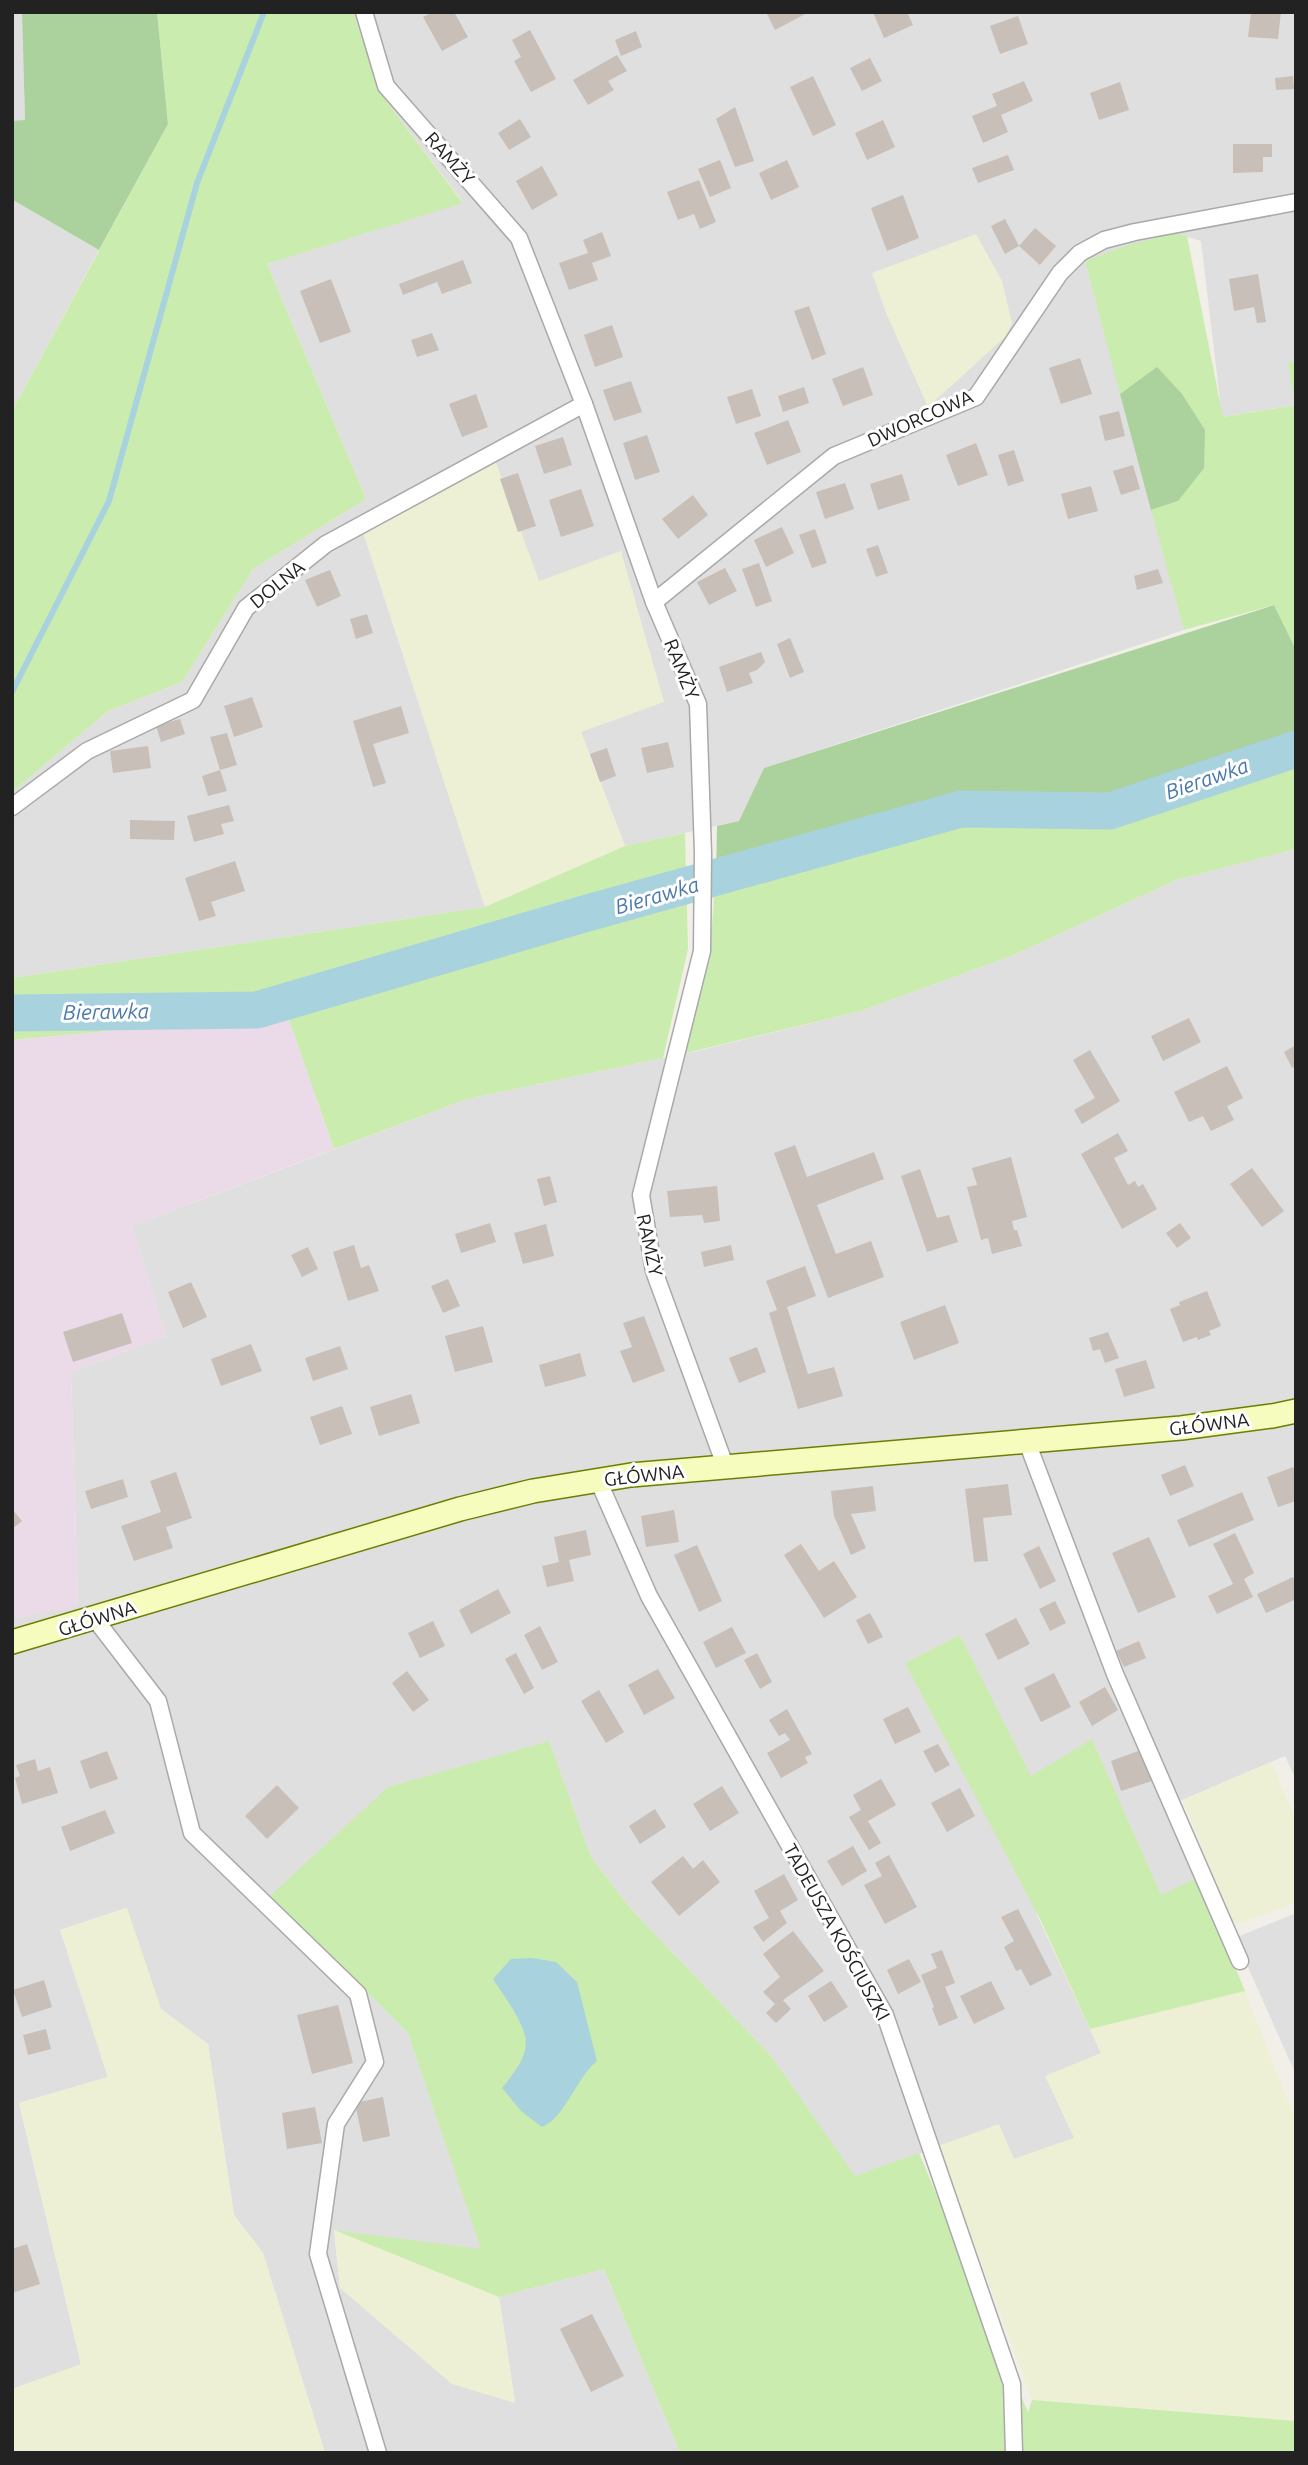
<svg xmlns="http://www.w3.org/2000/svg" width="1308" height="2465" viewBox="0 0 1308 2465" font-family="Ubuntu,sans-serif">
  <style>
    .residential { fill: #e0dfdf }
    .industrial { fill: #ebdbe8 }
    .farmland { fill: #edf0d5 }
    .grass { fill: #cbecaf }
    .forest { fill: #abd19d }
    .water { fill: #a9d2df }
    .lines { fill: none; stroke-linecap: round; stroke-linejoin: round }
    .stream { stroke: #a9d2df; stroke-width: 6 }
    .river { stroke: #a9d2df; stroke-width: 37 }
    .building { fill: #c7bfb8 }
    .street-casing { stroke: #a9a9a9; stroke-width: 19 }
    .secondary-casing { stroke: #6d7e04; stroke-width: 26 }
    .street { stroke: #fff; stroke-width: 16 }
    .secondary { stroke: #f6fbbe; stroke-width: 23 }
    .labels { text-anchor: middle; stroke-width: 6; stroke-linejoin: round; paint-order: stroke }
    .street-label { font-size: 19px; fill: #222; stroke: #fff }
    .water-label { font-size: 21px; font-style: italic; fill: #4978ac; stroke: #fff }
  </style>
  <rect width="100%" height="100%" fill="#f2efe9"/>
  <g class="residential">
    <polygon points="12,12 22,12 25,121 12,121"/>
    <polygon points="353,12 1296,12 1296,361 1289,362 1295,405 1222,417 1201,241 1174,233 1085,261 1184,630 764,768 739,821 625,846 581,732 622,551 539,582 495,461 363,532 485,907 12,978 12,792 108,711 182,682 253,569 366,499 267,264 463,202 383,97"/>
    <polygon points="12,195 13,200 99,250 12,411"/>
    <polygon points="1296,849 1296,1780 1285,1756 1168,1806 1198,1877 1161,1896 1092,1740 1031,1777 960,1635 1037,1915 1101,2053 1075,2138 1014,2159 998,2125 855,2177 772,2057 631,1909 591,1857 549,1742 270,1896 408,2033 482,2250 334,2230 340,2288 515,2402 499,2297 604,2269 680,2453 325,2453 263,2253 234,2215 208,2044 161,2009 126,1908 60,1930 108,2077 19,2103 81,2365 12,2389 12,1619 78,1605 71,1372 166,1336 132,1226 467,1099 697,1051 861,1011 1014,955 1176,880"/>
    <polygon points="1296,1913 1296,2075 1235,1938"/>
  </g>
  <polygon class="industrial" points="287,1014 334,1149 132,1226 166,1336 71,1372 78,1606 12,1619 12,1040"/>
  <g class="farmland">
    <polygon points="976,234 1002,281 1012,323 1005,337 928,407 886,313 872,273"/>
    <polygon points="495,461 539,581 621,551 664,702 581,732 625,846 485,907 363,532"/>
    <polygon points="1271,1762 1296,1820 1296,1903 1238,1924 1231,1921 1183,1800"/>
    <polygon points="127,1908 161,2009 208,2044 234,2215 263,2253 325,2453 12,2453 12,2389 81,2364 19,2103 108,2077 60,1930"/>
    <polygon points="1245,1991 1296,2122 1296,2421 1032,2400 938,2146 999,2124 1014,2159 1074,2138 1045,2076 1101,2053 1090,2029"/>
    <polygon points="334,2230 499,2297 515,2403 452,2384 340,2288"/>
  </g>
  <g class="grass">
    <polygon points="157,12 353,12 383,97 463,203 267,264 366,499 253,569 182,682 108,711 12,792 12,411 168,124"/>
    <polygon points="1174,233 1187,236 1223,417 1295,405 1288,362 1296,361 1296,650 1274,605 1184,630 1151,510 1178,501 1158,368 1120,394 1085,261 1125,246"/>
    <path d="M 1296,754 L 1296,849 L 1176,880 L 1014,955 L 861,1011 L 686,1053 C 699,996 715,940 714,882 L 960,813 L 1071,816 L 1120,813 Z"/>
    <polygon points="685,833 688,949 663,1058 467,1099 334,1149 287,1014 12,1040 12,978 485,907 625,846"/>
    <polygon points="960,1635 1031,1776 1092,1739 1161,1895 1198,1877 1245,1991 1090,2029 1040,1919 905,1663"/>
    <polygon points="549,1741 591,1857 631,1909 772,2057 855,2176 919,2153 1028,2412 1032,2400 1296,2421 1296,2453 680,2453 604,2269 499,2297 334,2230 481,2249 408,2033 270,1896 388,1787"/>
  </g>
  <g class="forest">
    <polygon points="22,12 157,12 168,124 99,250 13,200 12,121 25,120"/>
    <polygon points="1157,367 1182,394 1205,430 1204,468 1178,501 1151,510 1120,394"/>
    <polygon points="1274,605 1296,650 1296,738 1111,802 963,801 716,877 717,826 739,821 764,768"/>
  </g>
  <path class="water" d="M 532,1958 L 556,1962 L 577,1982 L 597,2061 C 577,2077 564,2119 542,2127 L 521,2111 L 502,2088 C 511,2076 522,2064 525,2050 C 531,2029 504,1997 493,1979 L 511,1959 Z"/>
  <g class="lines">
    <polyline class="stream" points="12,692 109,501 197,183 264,12"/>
    <polyline class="river" points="12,1013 257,1010 584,914 961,809 1110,811 1296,749"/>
  </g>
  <g class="building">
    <polygon points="433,12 454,12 468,37 442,51 423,17"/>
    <polygon points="766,12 809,12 775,30"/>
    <polygon points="873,12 907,12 913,25 884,38"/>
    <polygon points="1251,12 1281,12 1278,39 1248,37"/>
    <polygon points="1018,16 1028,44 1000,54 990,26"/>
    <polygon points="530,30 556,79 531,92 514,61 521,57 512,40"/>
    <polygon points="636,31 642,47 621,56 615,40"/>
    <polygon points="617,55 627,71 608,81 614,90 588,105 573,80"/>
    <polygon points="870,58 882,81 862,91 850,68"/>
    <polygon points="813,76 836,125 813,136 790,87"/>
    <polygon points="1293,76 1294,89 1276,90 1275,78"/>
    <polygon points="1024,81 1033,101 1001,115 1008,132 983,143 972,116 997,106 992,94"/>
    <polygon points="1120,82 1129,110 1099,120 1090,93"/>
    <polygon points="735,107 754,161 735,167 716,119"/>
    <polygon points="520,119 531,137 509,150 498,133"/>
    <polygon points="883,120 895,147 867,160 855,133"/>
    <polygon points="1233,144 1272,144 1272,157 1263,157 1263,172 1233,173"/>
    <polygon points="1008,155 1014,170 978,183 972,168"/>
    <polygon points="720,160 731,188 710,197 698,169"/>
    <polygon points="787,160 799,187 771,200 759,173"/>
    <polygon points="542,166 558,195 532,210 516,181"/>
    <polygon points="699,180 716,222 700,229 694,214 678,220 667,192"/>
    <polygon points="903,195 919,238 887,251 871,208"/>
    <polygon points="1005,219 1019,246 1005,254 991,226"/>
    <polygon points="1035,228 1056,246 1040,265 1019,246"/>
    <polygon points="602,232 611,256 592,263 598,280 569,290 559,263 588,253 583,240"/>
    <polygon points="463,260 472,283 442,294 437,282 403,295 399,284"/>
    <polygon points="1258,274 1266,322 1257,323 1254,307 1234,311 1229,279"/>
    <polygon points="331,279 351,332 320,343 300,291"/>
    <polygon points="809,306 826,354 812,360 794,311"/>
    <polygon points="612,325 623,357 595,367 584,335"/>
    <polygon points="432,333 439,350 417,357 411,340"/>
    <polygon points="1080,358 1092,394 1061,404 1049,368"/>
    <polygon points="863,367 873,395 843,406 832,379"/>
    <polygon points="631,381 642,412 614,421 603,390"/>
    <polygon points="804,387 809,403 783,412 778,396"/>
    <polygon points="752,389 761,416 736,424 727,397"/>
    <polygon points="476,394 488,427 462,437 449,404"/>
    <polygon points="1119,411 1125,436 1105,441 1099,416"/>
    <polygon points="788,420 801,452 767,465 754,433"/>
    <polygon points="647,435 660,472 635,480 623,443"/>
    <polygon points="563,437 572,465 544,474 535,446"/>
    <polygon points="976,443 988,475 958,486 946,455"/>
    <polygon points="1014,450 1024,481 1008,486 998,455"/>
    <polygon points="1133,465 1140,489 1121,495 1113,471"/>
    <polygon points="518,473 536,526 518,532 500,479"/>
    <polygon points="902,474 910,500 878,510 870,484"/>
    <polygon points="845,483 854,509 825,519 816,492"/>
    <polygon points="1091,486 1098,511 1068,519 1061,494"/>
    <polygon points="581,489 594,526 561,537 549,500"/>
    <polygon points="693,495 708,515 678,539 662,519"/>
    <polygon points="782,527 794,553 766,567 754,540"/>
    <polygon points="815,529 827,563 812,568 799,535"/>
    <polygon points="878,545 888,573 876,577 866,549"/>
    <polygon points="759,563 772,601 756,607 742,569"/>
    <polygon points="725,568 737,591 709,605 697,582"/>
    <polygon points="1158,569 1163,583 1137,590 1134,576"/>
    <polygon points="330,570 341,596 317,607 305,580"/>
    <polygon points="367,614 373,633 356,639 350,619"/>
    <polygon points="790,638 804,672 790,678 777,644"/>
    <polygon points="761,652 765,662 757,670 749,673 753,683 727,692 719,667"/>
    <polygon points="252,697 263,727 234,737 224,706"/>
    <polygon points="401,706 409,733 373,744 386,783 373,787 353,721"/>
    <polygon points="180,719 185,734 161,742 156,726"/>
    <polygon points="227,733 237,765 220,770 210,737"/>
    <polygon points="668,742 674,767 647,773 641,748"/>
    <polygon points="148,746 151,768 113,773 110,751"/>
    <polygon points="607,748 616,776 600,782 590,754"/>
    <polygon points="220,770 227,791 208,796 202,776"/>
    <polygon points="229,805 234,821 221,824 224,834 194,842 187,816"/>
    <polygon points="130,820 175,821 174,840 130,839"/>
    <polygon points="235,861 245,891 211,902 216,916 199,921 185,878"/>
    <polygon points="1189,1018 1201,1042 1163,1061 1151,1036"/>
    <polygon points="1296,1045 1296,1066 1292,1068 1284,1052"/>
    <polygon points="1090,1050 1120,1101 1082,1124 1074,1110 1095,1098 1073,1060"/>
    <polygon points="1227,1066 1243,1098 1227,1106 1234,1120 1211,1131 1203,1116 1189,1122 1174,1092"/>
    <polygon points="1118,1133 1128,1151 1114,1158 1128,1185 1135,1181 1138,1187 1143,1184 1157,1209 1122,1229 1081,1154"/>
    <polygon points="795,1145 807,1177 874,1152 884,1179 817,1205 836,1254 871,1241 884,1277 828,1298 774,1153"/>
    <polygon points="1011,1157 1027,1217 1012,1221 1014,1230 1017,1230 1022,1246 992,1254 988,1238 981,1240 967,1187 977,1185 972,1168"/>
    <polygon points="1252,1168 1284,1211 1262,1227 1230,1184"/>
    <polygon points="920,1169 937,1218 949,1215 958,1242 927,1252 901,1176"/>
    <polygon points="550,1176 557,1202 544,1206 537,1179"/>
    <polygon points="717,1186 720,1221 704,1223 702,1215 670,1217 667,1191"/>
    <polygon points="490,1223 496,1242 461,1253 455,1234"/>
    <polygon points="1180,1223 1191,1238 1177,1248 1166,1233"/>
    <polygon points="546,1224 554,1256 523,1264 514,1233"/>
    <polygon points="354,1245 361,1268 369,1265 379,1291 348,1301 333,1252"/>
    <polygon points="731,1245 734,1260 704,1267 701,1252"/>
    <polygon points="308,1247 318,1269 302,1277 291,1255"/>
    <polygon points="805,1266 816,1296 787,1307 808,1374 834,1367 843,1396 798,1409 769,1313 777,1310 766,1281"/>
    <polygon points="448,1279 460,1306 443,1313 431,1286"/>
    <polygon points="191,1282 207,1317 183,1328 168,1292"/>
    <polygon points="1207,1291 1221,1326 1209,1331 1211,1335 1198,1340 1197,1337 1183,1342 1170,1309 1180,1305 1179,1302"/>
    <polygon points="945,1305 959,1343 914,1360 900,1322"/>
    <polygon points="122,1313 132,1343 73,1362 63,1332"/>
    <polygon points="644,1316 665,1371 633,1383 620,1351 632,1347 623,1323"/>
    <polygon points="483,1326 493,1362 455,1372 445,1336"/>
    <polygon points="1108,1332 1119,1358 1105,1363 1100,1349 1093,1351 1089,1338"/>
    <polygon points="251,1344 262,1371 221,1386 211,1359"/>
    <polygon points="340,1346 348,1369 313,1381 305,1358"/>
    <polygon points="757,1347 766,1372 739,1383 729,1358"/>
    <polygon points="580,1353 586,1376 545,1387 539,1365"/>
    <polygon points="1146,1360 1155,1388 1124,1397 1115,1369"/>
    <polygon points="411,1394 420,1423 379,1436 370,1407"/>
    <polygon points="342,1406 352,1434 320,1445 310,1417"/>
    <polygon points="1185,1465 1194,1486 1170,1496 1161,1475"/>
    <polygon points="1293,1467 1296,1473 1296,1501 1278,1507 1267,1477"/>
    <polygon points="176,1472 192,1518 166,1527 173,1548 134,1561 121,1526 161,1512 150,1481"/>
    <polygon points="123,1479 128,1497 91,1509 85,1491"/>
    <polygon points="1008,1484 1012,1515 983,1518 988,1561 974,1562 965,1489"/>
    <polygon points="873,1486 876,1511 851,1514 866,1548 851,1555 834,1516 831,1491"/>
    <polygon points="1242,1492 1254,1520 1189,1547 1177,1520"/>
    <polygon points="12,1509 22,1521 12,1529"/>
    <polygon points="674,1510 679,1542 646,1547 641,1516"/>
    <polygon points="586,1530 591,1555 569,1560 574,1581 547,1587 542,1566 559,1562 554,1537"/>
    <polygon points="1235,1533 1254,1573 1244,1579 1253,1597 1217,1614 1208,1596 1233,1584 1213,1544"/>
    <polygon points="1149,1537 1176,1597 1138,1613 1112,1553"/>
    <polygon points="801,1544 819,1571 834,1561 857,1597 824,1618 784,1555"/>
    <polygon points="697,1545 722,1601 699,1612 674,1555"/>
    <polygon points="1039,1546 1056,1581 1040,1589 1023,1554"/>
    <polygon points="1293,1577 1296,1584 1296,1599 1266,1613 1257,1594"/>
    <polygon points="498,1589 511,1613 471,1634 459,1610"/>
    <polygon points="1055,1601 1066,1623 1050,1631 1039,1609"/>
    <polygon points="870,1613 883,1637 868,1644 856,1620"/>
    <polygon points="1016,1618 1030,1644 998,1660 985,1634"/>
    <polygon points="433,1621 445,1646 420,1658 408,1633"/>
    <polygon points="540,1626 558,1662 542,1670 524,1635"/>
    <polygon points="732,1627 746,1653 716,1668 703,1642"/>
    <polygon points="1139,1641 1146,1658 1124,1667 1116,1651"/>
    <polygon points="516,1653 534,1688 524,1694 505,1659"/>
    <polygon points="757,1653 772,1682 760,1689 744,1660"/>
    <polygon points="658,1669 675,1698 644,1715 628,1685"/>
    <polygon points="407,1671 429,1700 413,1712 392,1683"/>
    <polygon points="1054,1673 1071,1707 1041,1722 1024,1688"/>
    <polygon points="1105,1687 1118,1710 1092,1726 1079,1702"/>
    <polygon points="599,1690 624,1732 606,1743 581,1701"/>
    <polygon points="908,1707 921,1732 895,1744 883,1719"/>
    <polygon points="787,1709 812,1754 805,1757 808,1763 781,1778 767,1753 790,1740 785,1733 779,1736 769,1720"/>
    <polygon points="938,1744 950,1765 935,1773 923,1751"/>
    <polygon points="1141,1750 1152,1781 1121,1791 1111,1761"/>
    <polygon points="107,1751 118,1779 90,1789 80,1761"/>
    <polygon points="35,1759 38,1771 50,1767 58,1793 22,1804 15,1778 20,1776 16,1765"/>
    <polygon points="881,1779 896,1805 868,1821 881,1843 869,1850 849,1817 861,1810 853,1795"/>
    <polygon points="277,1785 299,1808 267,1839 245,1816"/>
    <polygon points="722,1786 739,1813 710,1831 693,1804"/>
    <polygon points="960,1788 975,1816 947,1832 931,1803"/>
    <polygon points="655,1809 666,1827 640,1844 629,1826"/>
    <polygon points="105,1810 115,1833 70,1851 61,1827"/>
    <polygon points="853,1846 867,1871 842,1886 827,1861"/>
    <polygon points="889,1855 917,1907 885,1924 864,1885 882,1876 875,1863"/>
    <polygon points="683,1856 693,1869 703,1860 720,1882 679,1916 651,1882"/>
    <polygon points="784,1874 798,1900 780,1911 787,1923 763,1942 753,1927 769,1918 754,1891"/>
    <polygon points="1018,1909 1052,1975 1030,1986 1021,1969 1016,1971 1004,1947 1014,1941 1001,1917"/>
    <polygon points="793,1931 824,1971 783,2000 791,2009 776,2023 766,2013 775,2004 763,1992 780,1977 763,1954"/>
    <polygon points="942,1950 955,1983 945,1987 958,2018 939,2026 932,2008 934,2007 921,1975 937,1968 931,1954"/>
    <polygon points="909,1959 921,1982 898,1994 887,1970"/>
    <polygon points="44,1980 52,2007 22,2017 13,1990"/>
    <polygon points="831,1981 848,2007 824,2022 808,1996"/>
    <polygon points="991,1981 1005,2009 974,2024 960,1996"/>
    <polygon points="338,2005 353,2063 312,2074 297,2015"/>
    <polygon points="46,2029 51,2049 28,2055 23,2035"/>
    <polygon points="383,2097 390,2136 363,2142 355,2103"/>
    <polygon points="315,2107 322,2143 287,2149 282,2113"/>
    <polygon points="27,2244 40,2284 12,2293 12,2249"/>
    <polygon points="592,2314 624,2376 591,2392 560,2329"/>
  </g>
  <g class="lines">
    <g class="street-casing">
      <g id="street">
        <polyline points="364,12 386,86 519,238 584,404 654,602 698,704 703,853 702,951 641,1195 654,1271 726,1468"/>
        <polyline points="654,602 834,456 976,397 1060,273 1080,253 1104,240 1135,232 1296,202"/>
        <polyline points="12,807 87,751 193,700 246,608 326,544 584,404"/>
        <polyline points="1027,1442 1115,1674 1240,1961"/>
        <polyline points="598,1480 649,1596 885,2015 1012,2384 1014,2453"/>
        <polyline points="95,1619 158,1701 192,1833 358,1994 375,2062 336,2124 318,2254 378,2453"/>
      </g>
    </g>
    <g class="secondary-casing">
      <polyline id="secondary" points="12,1642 460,1509 533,1491 631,1475 1181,1428 1272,1416 1296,1411"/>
    </g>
    <use href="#street" class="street"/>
    <use href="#secondary" class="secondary"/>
  </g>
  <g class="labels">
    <g class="street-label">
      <text transform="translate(450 158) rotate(48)" y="7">RAMŻY</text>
      <text transform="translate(920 418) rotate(-24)" y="7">DWORCOWA</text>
      <text transform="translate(277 584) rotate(-39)" y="7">DOLNA</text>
      <text transform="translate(682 669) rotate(68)" y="7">RAMŻY</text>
      <text transform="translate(650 1245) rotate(78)" y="7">RAMŻY</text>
      <text transform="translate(1209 1424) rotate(-7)" y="7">GŁÓWNA</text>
      <text transform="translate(644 1475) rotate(-6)" y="7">GŁÓWNA</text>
      <text transform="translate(97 1618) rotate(-17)" y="7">GŁÓWNA</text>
      <text transform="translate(837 1932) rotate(61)" y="7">TADEUSZA KOŚCIUSZKI</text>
    </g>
    <g class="water-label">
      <text transform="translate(1207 779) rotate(-19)" y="7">Bierawka</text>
      <text transform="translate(657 896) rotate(-16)" y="7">Bierawka</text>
      <text transform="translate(106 1012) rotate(-1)" y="7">Bierawka</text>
    </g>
  </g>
  <rect width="1308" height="2465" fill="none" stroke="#222222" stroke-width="28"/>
</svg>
